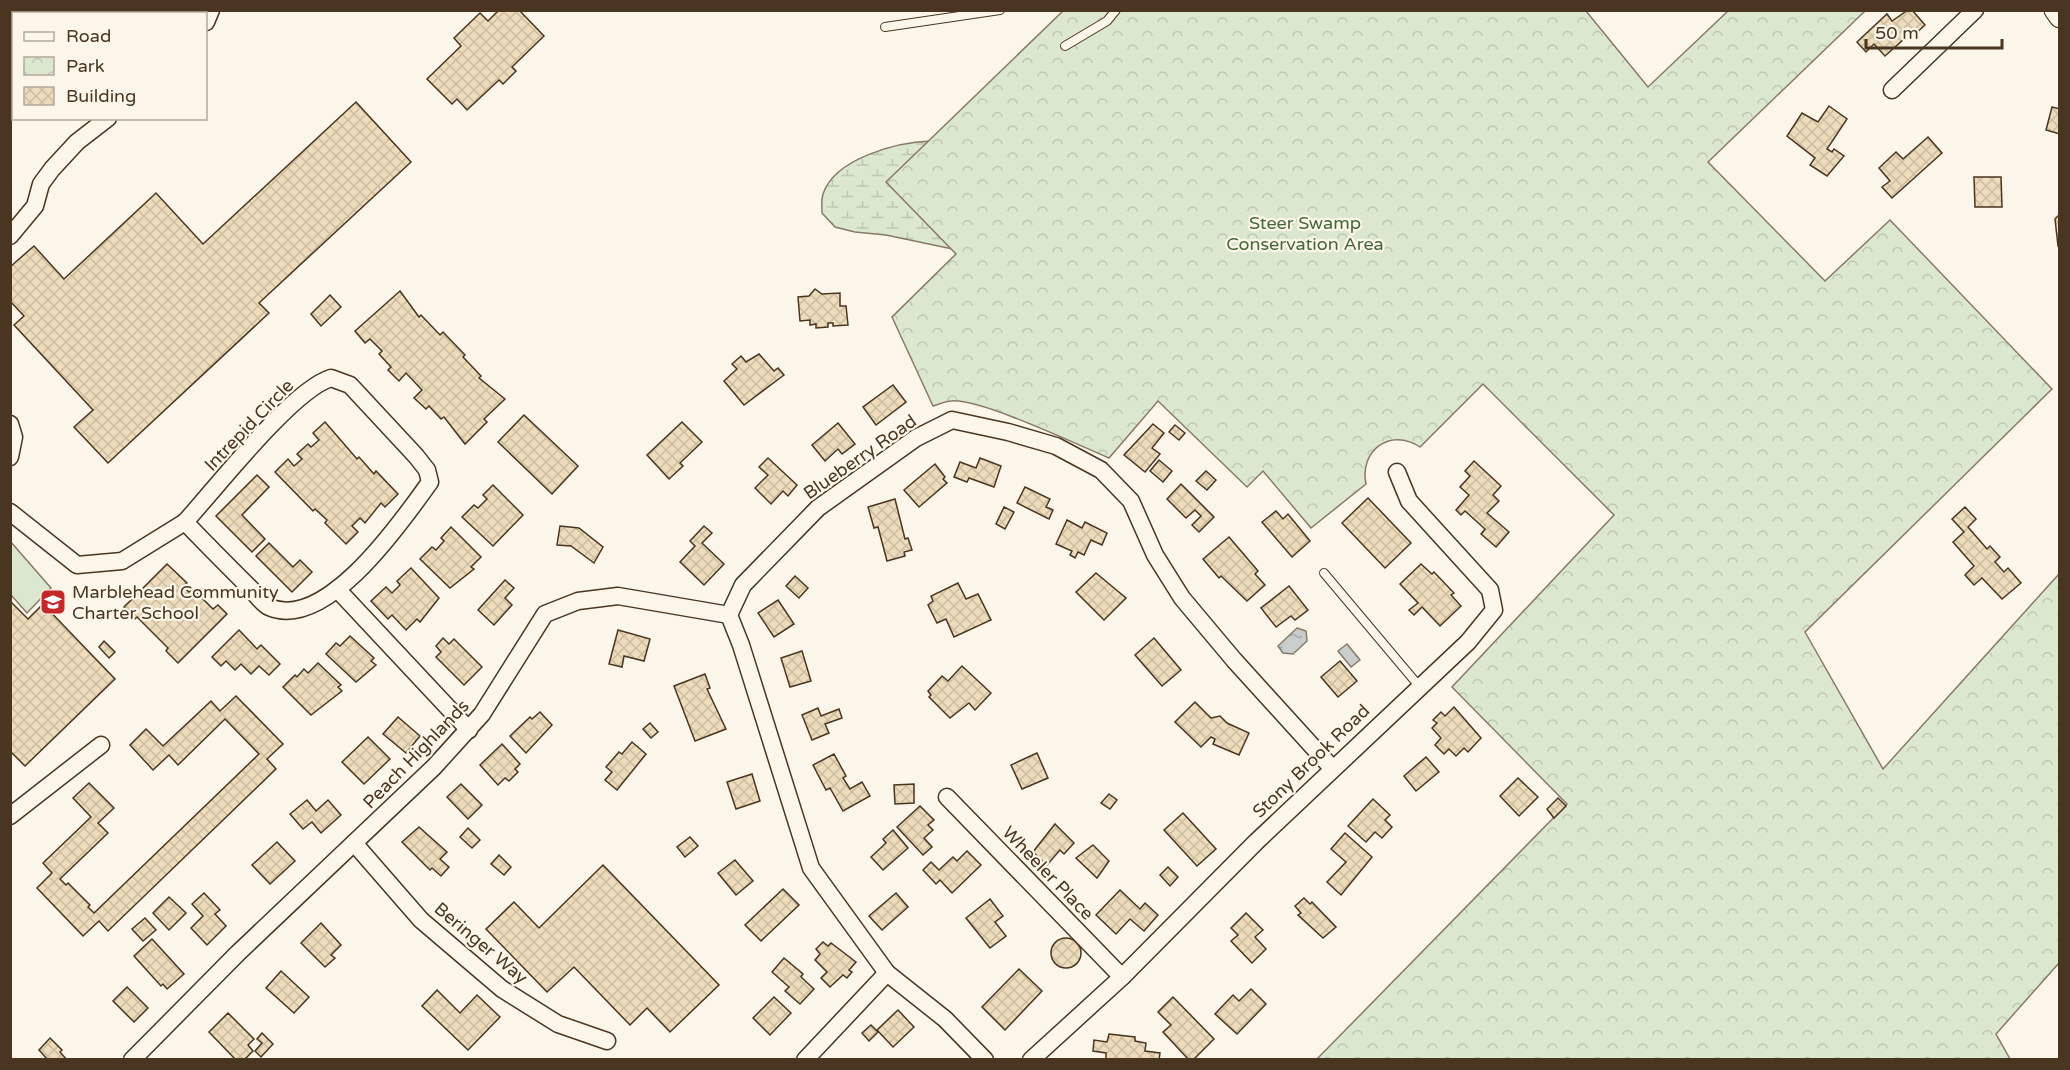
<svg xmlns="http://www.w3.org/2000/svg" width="2070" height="1070" viewBox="0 0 2070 1070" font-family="'Varela Round',sans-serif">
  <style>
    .wetland { fill: url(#wetland-marsh); stroke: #887966; stroke-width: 1.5 }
    .park { fill: url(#park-crowns); stroke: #887966; stroke-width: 1.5 }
    .pitch { fill: #dce7d0; stroke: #887966; stroke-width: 1.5 }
    .water { fill: url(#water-ripples); stroke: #887966; stroke-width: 1.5 }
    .building { fill: url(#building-cross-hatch); stroke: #4a3520; stroke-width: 1.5 }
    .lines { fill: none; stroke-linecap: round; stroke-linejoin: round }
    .service-casing { stroke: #4a3520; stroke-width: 10 }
    .minor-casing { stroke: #4a3520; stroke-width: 19 }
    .tertiary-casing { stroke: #4a3520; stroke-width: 23 }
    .service { stroke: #fbf6e9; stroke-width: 8 }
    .minor { stroke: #fbf6e9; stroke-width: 16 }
    .tertiary { stroke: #fbf6e9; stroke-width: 21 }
    .labels { text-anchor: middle; stroke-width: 4.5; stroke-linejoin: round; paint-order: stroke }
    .park-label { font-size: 18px; fill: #436837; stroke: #fbf6e9 }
    .street-label { font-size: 18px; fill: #4a3520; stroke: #fbf6e9 }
    .poi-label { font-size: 18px; fill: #4a3520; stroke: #fbf6e9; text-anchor: start }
  </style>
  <defs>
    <pattern id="wetland-marsh" width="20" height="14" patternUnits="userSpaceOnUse" patternTransform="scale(1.5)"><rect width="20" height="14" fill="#dce7d0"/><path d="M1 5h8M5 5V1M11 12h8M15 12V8" fill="none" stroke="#bec7b2"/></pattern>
    <pattern id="park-crowns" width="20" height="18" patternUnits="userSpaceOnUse" patternTransform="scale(1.5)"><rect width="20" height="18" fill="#dce7d0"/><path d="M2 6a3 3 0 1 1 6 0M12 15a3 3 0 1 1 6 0" fill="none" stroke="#bec7b2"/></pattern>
    <pattern id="water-ripples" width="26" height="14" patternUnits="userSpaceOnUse" patternTransform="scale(1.5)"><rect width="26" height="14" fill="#c9cecd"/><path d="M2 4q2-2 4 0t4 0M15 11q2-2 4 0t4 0" fill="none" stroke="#a5a8a6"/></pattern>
    <pattern id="building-cross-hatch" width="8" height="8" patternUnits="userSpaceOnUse" patternTransform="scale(1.5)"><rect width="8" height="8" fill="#ecdcbc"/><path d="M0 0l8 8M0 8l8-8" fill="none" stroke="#ccbda1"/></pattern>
  </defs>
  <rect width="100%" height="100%" fill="#fbf6e9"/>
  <path class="wetland" d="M 931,141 L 962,251 L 886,235 L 855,232 L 835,227 L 822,213 C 822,207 821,200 823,194 C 835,158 898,142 931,141 Z"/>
  <path class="park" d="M 1063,11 L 1586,11 L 1648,87 L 1728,11 L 1865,11 L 1708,162 L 1825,281 L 1890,220 L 2052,389 L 1805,632 L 1883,769 L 2059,574 L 2059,963 L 1996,1034 L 2010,1059 L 1317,1059 L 1567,804 L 1452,687 L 1614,515 L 1483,384 L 1420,447 C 1390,427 1359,451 1366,484 L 1311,528 L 1263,471 L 1247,487 L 1158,401 L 1109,458 C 1078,445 980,398 951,401 C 945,401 938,405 933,406 L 892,317 L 956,254 L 886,182 Z"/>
  <polygon class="pitch" points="10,541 51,588 27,613 11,595"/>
  <g class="water">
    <polygon points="1297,628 1306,631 1307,641 1293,654 1283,653 1278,646"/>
    <polygon points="1347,644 1360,660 1351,667 1338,651"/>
  </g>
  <g class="building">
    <polygon points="499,10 519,10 544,36 512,67 516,71 503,84 499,80 467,110 457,99 452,104 427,79 461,46 454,38 480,13 488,21"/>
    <polygon points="1908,10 1912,10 1925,25 1914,35 1912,32 1885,56 1874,44 1866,52 1857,42 1887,14 1892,21"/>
    <polygon points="356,102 411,162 259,303 269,313 108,463 74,427 93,410 14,325 24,316 10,301 10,267 34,246 64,279 156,193 203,244"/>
    <polygon points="1829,106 1847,119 1827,149 1832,152 1834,149 1844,156 1827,176 1810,165 1815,158 1787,136 1802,113 1818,122"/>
    <polygon points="2052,107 2060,109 2060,134 2046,130"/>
    <polygon points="1928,137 1942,153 1892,198 1882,187 1890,181 1879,168 1896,152 1903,159"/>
    <polygon points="1974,177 2001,177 2002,207 1975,207"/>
    <polygon points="2060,214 2060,246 2058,246 2055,219"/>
    <polygon points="815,289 822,294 840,293 840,306 846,306 848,325 833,326 833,323 828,323 828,327 816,328 816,324 810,325 810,320 800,321 798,297 809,296"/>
    <polygon points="400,291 419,317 421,315 440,335 443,332 465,355 463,357 481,376 479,378 505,399 484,419 487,422 465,444 444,417 441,419 429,406 426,409 414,398 422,390 406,373 399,381 388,370 391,367 379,354 382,351 370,339 365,343 355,331"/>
    <polygon points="330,295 341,307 321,326 311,314"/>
    <polygon points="759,354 774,371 778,368 784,375 744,405 724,381 737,369 732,364 741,356 746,362"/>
    <polygon points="893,385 906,402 876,425 863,407"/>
    <polygon points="524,415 578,466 552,494 498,442"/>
    <polygon points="325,422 357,459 359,457 374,474 376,471 398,494 385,507 381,503 365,523 360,518 352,526 358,532 346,544 325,523 327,520 315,509 313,511 275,472 288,459 294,466 302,459 297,454 308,444 311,447 319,440 313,433"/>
    <polygon points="682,422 702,442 680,463 683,466 669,479 647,455"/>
    <polygon points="838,423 855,444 842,454 838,449 825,461 812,445"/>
    <polygon points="1153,424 1164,433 1152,448 1160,454 1145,472 1124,455"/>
    <polygon points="1175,425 1185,433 1179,440 1169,432"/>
    <polygon points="768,458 797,485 788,496 783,491 771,504 755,488 768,475 759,467"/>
    <polygon points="980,458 1001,466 994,487 969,478 967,482 954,477 960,462 976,468"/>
    <polygon points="1159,460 1172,471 1163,482 1150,471"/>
    <polygon points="1474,461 1501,486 1493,495 1499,501 1487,513 1509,532 1496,547 1481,534 1485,529 1465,511 1461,515 1456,510 1469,495 1460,487 1470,476 1465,471"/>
    <polygon points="935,464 945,477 943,479 947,483 919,507 904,490"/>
    <polygon points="1206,471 1216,480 1207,490 1196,481"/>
    <polygon points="257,475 269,487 242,515 265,539 252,552 216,516"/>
    <polygon points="1181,484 1214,517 1199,532 1192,525 1201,516 1195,510 1186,518 1167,499"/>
    <polygon points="493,485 523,515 493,546 462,517 474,505 478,508 487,499 483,495"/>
    <polygon points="1025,487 1050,499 1046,507 1053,510 1049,519 1017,503"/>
    <polygon points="1368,498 1411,543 1385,568 1342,523"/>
    <polygon points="895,499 905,539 908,538 912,550 904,552 905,556 887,561 878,527 874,528 868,507"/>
    <polygon points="1004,507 1014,512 1005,529 996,524"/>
    <polygon points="1965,507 1976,519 1968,527 1987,549 1990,546 2000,557 1995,562 2004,572 2008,568 2021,583 2002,599 1982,578 1974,585 1965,575 1974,566 1953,542 1964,532 1952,519"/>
    <polygon points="1276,511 1283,519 1288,514 1310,541 1292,557 1262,522"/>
    <polygon points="1067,520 1082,528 1085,522 1107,533 1102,545 1091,540 1084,555 1078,552 1075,558 1070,555 1072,551 1056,544"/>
    <polygon points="560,526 579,528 603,547 594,563 571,546 557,545"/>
    <polygon points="704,526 712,533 702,543 724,564 704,585 680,562 695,546 690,541"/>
    <polygon points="451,527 481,557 471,567 474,569 450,588 420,559 432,547 436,550 444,541 441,538"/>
    <polygon points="1229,537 1258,571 1255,574 1265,585 1247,601 1221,576 1219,578 1203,559"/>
    <polygon points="269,543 293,567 300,560 312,572 292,592 256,556"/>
    <polygon points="167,564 187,583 183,586 189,592 193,589 213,609 218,605 227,614 178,663 166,651 168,648 137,617 135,619 124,607"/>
    <polygon points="1421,564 1432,574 1434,572 1454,593 1451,595 1461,606 1440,626 1422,607 1414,615 1409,610 1418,603 1400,584"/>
    <polygon points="411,568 439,598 420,622 417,619 406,630 392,615 388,619 371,601 386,587 392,593 400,585 397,581"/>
    <polygon points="1096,573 1126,598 1104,620 1076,592"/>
    <polygon points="795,576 808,588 799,598 786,586"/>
    <polygon points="505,580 514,588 505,598 512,605 494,625 478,610"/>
    <polygon points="958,583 966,599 978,594 991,620 954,637 946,619 937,623 928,605 933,601 931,596"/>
    <polygon points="1289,586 1308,610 1295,620 1291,616 1276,627 1261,608"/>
    <polygon points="778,600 794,624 774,637 758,613"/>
    <polygon points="10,601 28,619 43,604 115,679 25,766 10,751"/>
    <polygon points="239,630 257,649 261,645 280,664 269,675 259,666 251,674 241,664 235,670 226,661 221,666 212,657"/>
    <polygon points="618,630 650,639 644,661 624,656 622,667 609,664"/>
    <polygon points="350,636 374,658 371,661 376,665 356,682 326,654 336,643 340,646"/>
    <polygon points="443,638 449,644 454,639 482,667 464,685 436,657 441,652 436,646"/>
    <polygon points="1154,638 1181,670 1162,686 1135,655"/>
    <polygon points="104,641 115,652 109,658 99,647"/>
    <polygon points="802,651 811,681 790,687 781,658"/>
    <polygon points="1340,661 1357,681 1338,697 1321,677"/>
    <polygon points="318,663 341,685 338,687 342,691 311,715 283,687 295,675 297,677 304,669 308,673"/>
    <polygon points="962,666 991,693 975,710 969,703 950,718 929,697 931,695 928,691 942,676 948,681"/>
    <polygon points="705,674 710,688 707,689 726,729 695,741 674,686"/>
    <polygon points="236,696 283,744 267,759 276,769 108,931 99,921 83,936 37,888 52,873 43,863 91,817 73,798 89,783 114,808 98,823 108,833 60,879 66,885 68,883 90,905 88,907 94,913 259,754 225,719 178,765 169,755 153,770 130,745 146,729 163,746 211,701 220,711"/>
    <polygon points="1195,702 1211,718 1220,716 1227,723 1249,733 1239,755 1213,744 1215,739 1211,737 1201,747 1175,722"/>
    <polygon points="1454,707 1481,738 1468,752 1464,748 1456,756 1449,749 1444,754 1435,745 1441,738 1432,728 1437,723 1433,720 1441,712 1445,716"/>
    <polygon points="818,708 821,716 839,709 842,718 825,724 829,733 812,740 802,715"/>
    <polygon points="540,712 552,725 526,753 510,736 530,717 532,719"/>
    <polygon points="398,717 420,736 406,753 383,734"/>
    <polygon points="650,723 658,732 651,738 643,729"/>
    <polygon points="368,737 390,759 364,784 342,762"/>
    <polygon points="632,742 646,754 617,790 605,780 612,772 606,767 619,752 622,754"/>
    <polygon points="502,744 520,764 515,769 518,772 509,781 505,778 498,785 480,765"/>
    <polygon points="1037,753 1048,778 1022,789 1011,765"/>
    <polygon points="834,754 846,776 843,778 850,789 862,782 870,796 843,811 830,788 826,790 813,765"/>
    <polygon points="1426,757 1439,772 1416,791 1404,776"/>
    <polygon points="752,774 760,801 736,809 727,782"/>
    <polygon points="1518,778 1538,797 1519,816 1500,796"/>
    <polygon points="461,784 482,805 468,819 447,797"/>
    <polygon points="914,784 914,803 895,804 894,785"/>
    <polygon points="1109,794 1117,800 1110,809 1101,803"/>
    <polygon points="1558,798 1566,806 1554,818 1547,809"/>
    <polygon points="1373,799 1390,815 1385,820 1392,827 1382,838 1375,832 1366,842 1348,826"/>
    <polygon points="307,800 316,811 328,800 341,815 321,833 312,822 303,829 290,814"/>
    <polygon points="920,806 934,820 928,825 933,830 924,838 932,847 923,855 897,827"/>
    <polygon points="1183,813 1216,849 1197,866 1164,830"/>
    <polygon points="1055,824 1074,843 1064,854 1060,850 1047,865 1033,852"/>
    <polygon points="419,827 447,852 440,859 449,867 441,876 432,868 430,870 402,842"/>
    <polygon points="468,828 480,840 472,848 460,837"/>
    <polygon points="893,830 908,848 883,870 871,857 886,843 883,839"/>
    <polygon points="1345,833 1372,857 1341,895 1327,882 1346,862 1331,849"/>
    <polygon points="690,837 698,846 685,857 677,847"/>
    <polygon points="277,842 295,861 270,884 252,865"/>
    <polygon points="1093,845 1109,861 1097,878 1076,858"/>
    <polygon points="967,851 981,865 952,893 940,880 936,884 923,870 931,862 939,870 953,857 957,861"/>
    <polygon points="499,855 511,867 504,875 491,864"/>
    <polygon points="735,860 753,881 736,895 718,873"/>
    <polygon points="603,865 719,985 670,1032 647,1008 630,1025 574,967 547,992 486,929 514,902 539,928"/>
    <polygon points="1168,867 1178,877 1170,886 1160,875"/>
    <polygon points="783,889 799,905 761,941 745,925"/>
    <polygon points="1120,890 1140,909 1145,903 1158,915 1144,931 1130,919 1116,934 1096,915"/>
    <polygon points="204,893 220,910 215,914 226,926 207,945 191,928 203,916 192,904"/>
    <polygon points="896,893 908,907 882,930 869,916"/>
    <polygon points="169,897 186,913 169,930 153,913"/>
    <polygon points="1304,898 1310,904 1312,902 1336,927 1323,938 1298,915 1301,913 1295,906"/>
    <polygon points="990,899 1003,916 995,922 1006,936 990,948 966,918"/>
    <polygon points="1246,913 1263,930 1255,937 1266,949 1252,963 1231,941 1238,935 1231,928"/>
    <polygon points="145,918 156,930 143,941 132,929"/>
    <polygon points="321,923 341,945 331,955 335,958 325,967 301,943"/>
    <circle cx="1066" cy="953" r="15"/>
    <polygon points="152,939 184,974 167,989 163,984 161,986 134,956"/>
    <polygon points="823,942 828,946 831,943 856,962 849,970 852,972 847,978 843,975 830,987 821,978 827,972 815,960 820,954 816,949"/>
    <polygon points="784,958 803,974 801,977 814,989 800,1004 785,991 789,987 772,972"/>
    <polygon points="1019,969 1042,991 1005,1030 982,1007"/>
    <polygon points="281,971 309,997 294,1013 266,988"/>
    <polygon points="127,987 148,1008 134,1022 113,1001"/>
    <polygon points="1251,989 1266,1004 1237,1034 1215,1014 1233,995 1239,1001"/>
    <polygon points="437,990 460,1013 477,995 500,1017 468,1050 422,1006"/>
    <polygon points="774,997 791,1013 770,1035 753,1018"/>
    <polygon points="1173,997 1214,1039 1193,1060 1189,1060 1163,1032 1171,1025 1158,1012"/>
    <polygon points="898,1010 914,1027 893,1047 877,1030"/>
    <polygon points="228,1013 254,1039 248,1045 253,1051 244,1060 236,1060 209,1032"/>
    <polygon points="871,1025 878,1032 869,1041 862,1033"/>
    <polygon points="262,1033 273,1044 261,1057 255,1051 262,1043 257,1039"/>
    <polygon points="1109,1034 1135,1037 1135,1041 1146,1043 1145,1051 1160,1053 1159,1060 1106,1060 1106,1053 1093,1051 1094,1040 1107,1042"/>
    <polygon points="50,1038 62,1050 60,1052 67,1060 48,1060 39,1050"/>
  </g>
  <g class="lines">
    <g class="service-casing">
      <g id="service">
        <polyline points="885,27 1000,10"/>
        <polyline points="1065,46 1107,21 1116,10"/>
        <polyline points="1324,573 1419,686"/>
      </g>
    </g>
    <g class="minor-casing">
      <g id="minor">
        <polyline points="206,22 211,10"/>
        <polyline points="1892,90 1975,10"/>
        <polyline points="10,236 35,206 41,184 52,169 77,142 108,118"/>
        <path d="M 331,378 L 350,385 L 416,456 L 427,470 L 430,482 C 402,521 326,632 269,607 C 262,604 255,593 250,588 C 228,566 206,544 185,522 C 216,488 292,390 331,378 Z"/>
        <polyline points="10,424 14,437 10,457"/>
        <polyline points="10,512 77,565 122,561 185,522"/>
        <polyline points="337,589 469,730"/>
        <polyline points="729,615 743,585 818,508 916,438 952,420 1008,432 1056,446 1101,470 1131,501 1155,555 1182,598 1234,660 1332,768"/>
        <polyline points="947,797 1122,977"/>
        <polyline points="10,816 101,745"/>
        <polyline points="354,843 421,920 502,989 558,1024 607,1041"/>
        <polyline points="132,1060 238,953 434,767 482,714 545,614 578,601 618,596 729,615 741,645 811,868 887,973"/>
        <polyline points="805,1060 887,973 945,1019 985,1060"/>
        <polyline points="1031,1060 1122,977 1256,842 1468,642 1494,610 1490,590 1409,501 1397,472"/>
      </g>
    </g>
    <g class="tertiary-casing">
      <polyline id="tertiary" points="2055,10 2060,17"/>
    </g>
    <use href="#service" class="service"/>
    <use href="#minor" class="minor"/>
    <use href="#tertiary" class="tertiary"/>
  </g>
  <defs>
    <g id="school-square" transform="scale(1.35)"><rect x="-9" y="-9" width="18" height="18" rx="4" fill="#c62828" stroke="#fbf6e9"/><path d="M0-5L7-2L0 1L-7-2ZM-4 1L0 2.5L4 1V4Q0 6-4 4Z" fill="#fff"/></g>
  </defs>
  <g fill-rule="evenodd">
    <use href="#school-square" x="53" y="602"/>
  </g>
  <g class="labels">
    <g class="park-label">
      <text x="1305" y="229">Steer Swamp<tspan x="1305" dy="21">Conservation Area</tspan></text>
    </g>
    <g class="street-label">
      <text transform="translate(249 425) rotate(-46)" y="6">Intrepid Circle</text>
      <text transform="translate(860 457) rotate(-35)" y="6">Blueberry Road</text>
      <text transform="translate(416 754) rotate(-46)" y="6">Peach Highlands</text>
      <text transform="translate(1311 761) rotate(-44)" y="6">Stony Brook Road</text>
      <text transform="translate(1048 873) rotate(46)" y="6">Wheeler Place</text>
      <text transform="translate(481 943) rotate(40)" y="6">Beringer Way</text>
    </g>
    <g class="poi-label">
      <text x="72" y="598">Marblehead Community<tspan x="72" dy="21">Charter School</tspan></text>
    </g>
  </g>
  <rect width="2070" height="1070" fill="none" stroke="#4a3520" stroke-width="24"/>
  <rect x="12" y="12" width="195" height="108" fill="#fbf6e9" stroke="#b4a999" stroke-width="1.5"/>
  <rect x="24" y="32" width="30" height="9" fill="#fbf6e9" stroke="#b4a999" stroke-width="1.5"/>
  <text x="66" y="42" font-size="18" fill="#4a3520">Road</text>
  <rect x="24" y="57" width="30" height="18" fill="url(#park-crowns)" stroke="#b4a999" stroke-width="1.5"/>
  <text x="66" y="72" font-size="18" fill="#4a3520">Park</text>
  <rect x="24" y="87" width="30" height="18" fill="url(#building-cross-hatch)" stroke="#b4a999" stroke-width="1.5"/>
  <text x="66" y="102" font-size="18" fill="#4a3520">Building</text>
  <path d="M1866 39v9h136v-9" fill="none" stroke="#4a3520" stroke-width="3"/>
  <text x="1875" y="39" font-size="18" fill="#4a3520" stroke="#fbf6e9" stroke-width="4.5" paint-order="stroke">50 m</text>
</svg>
